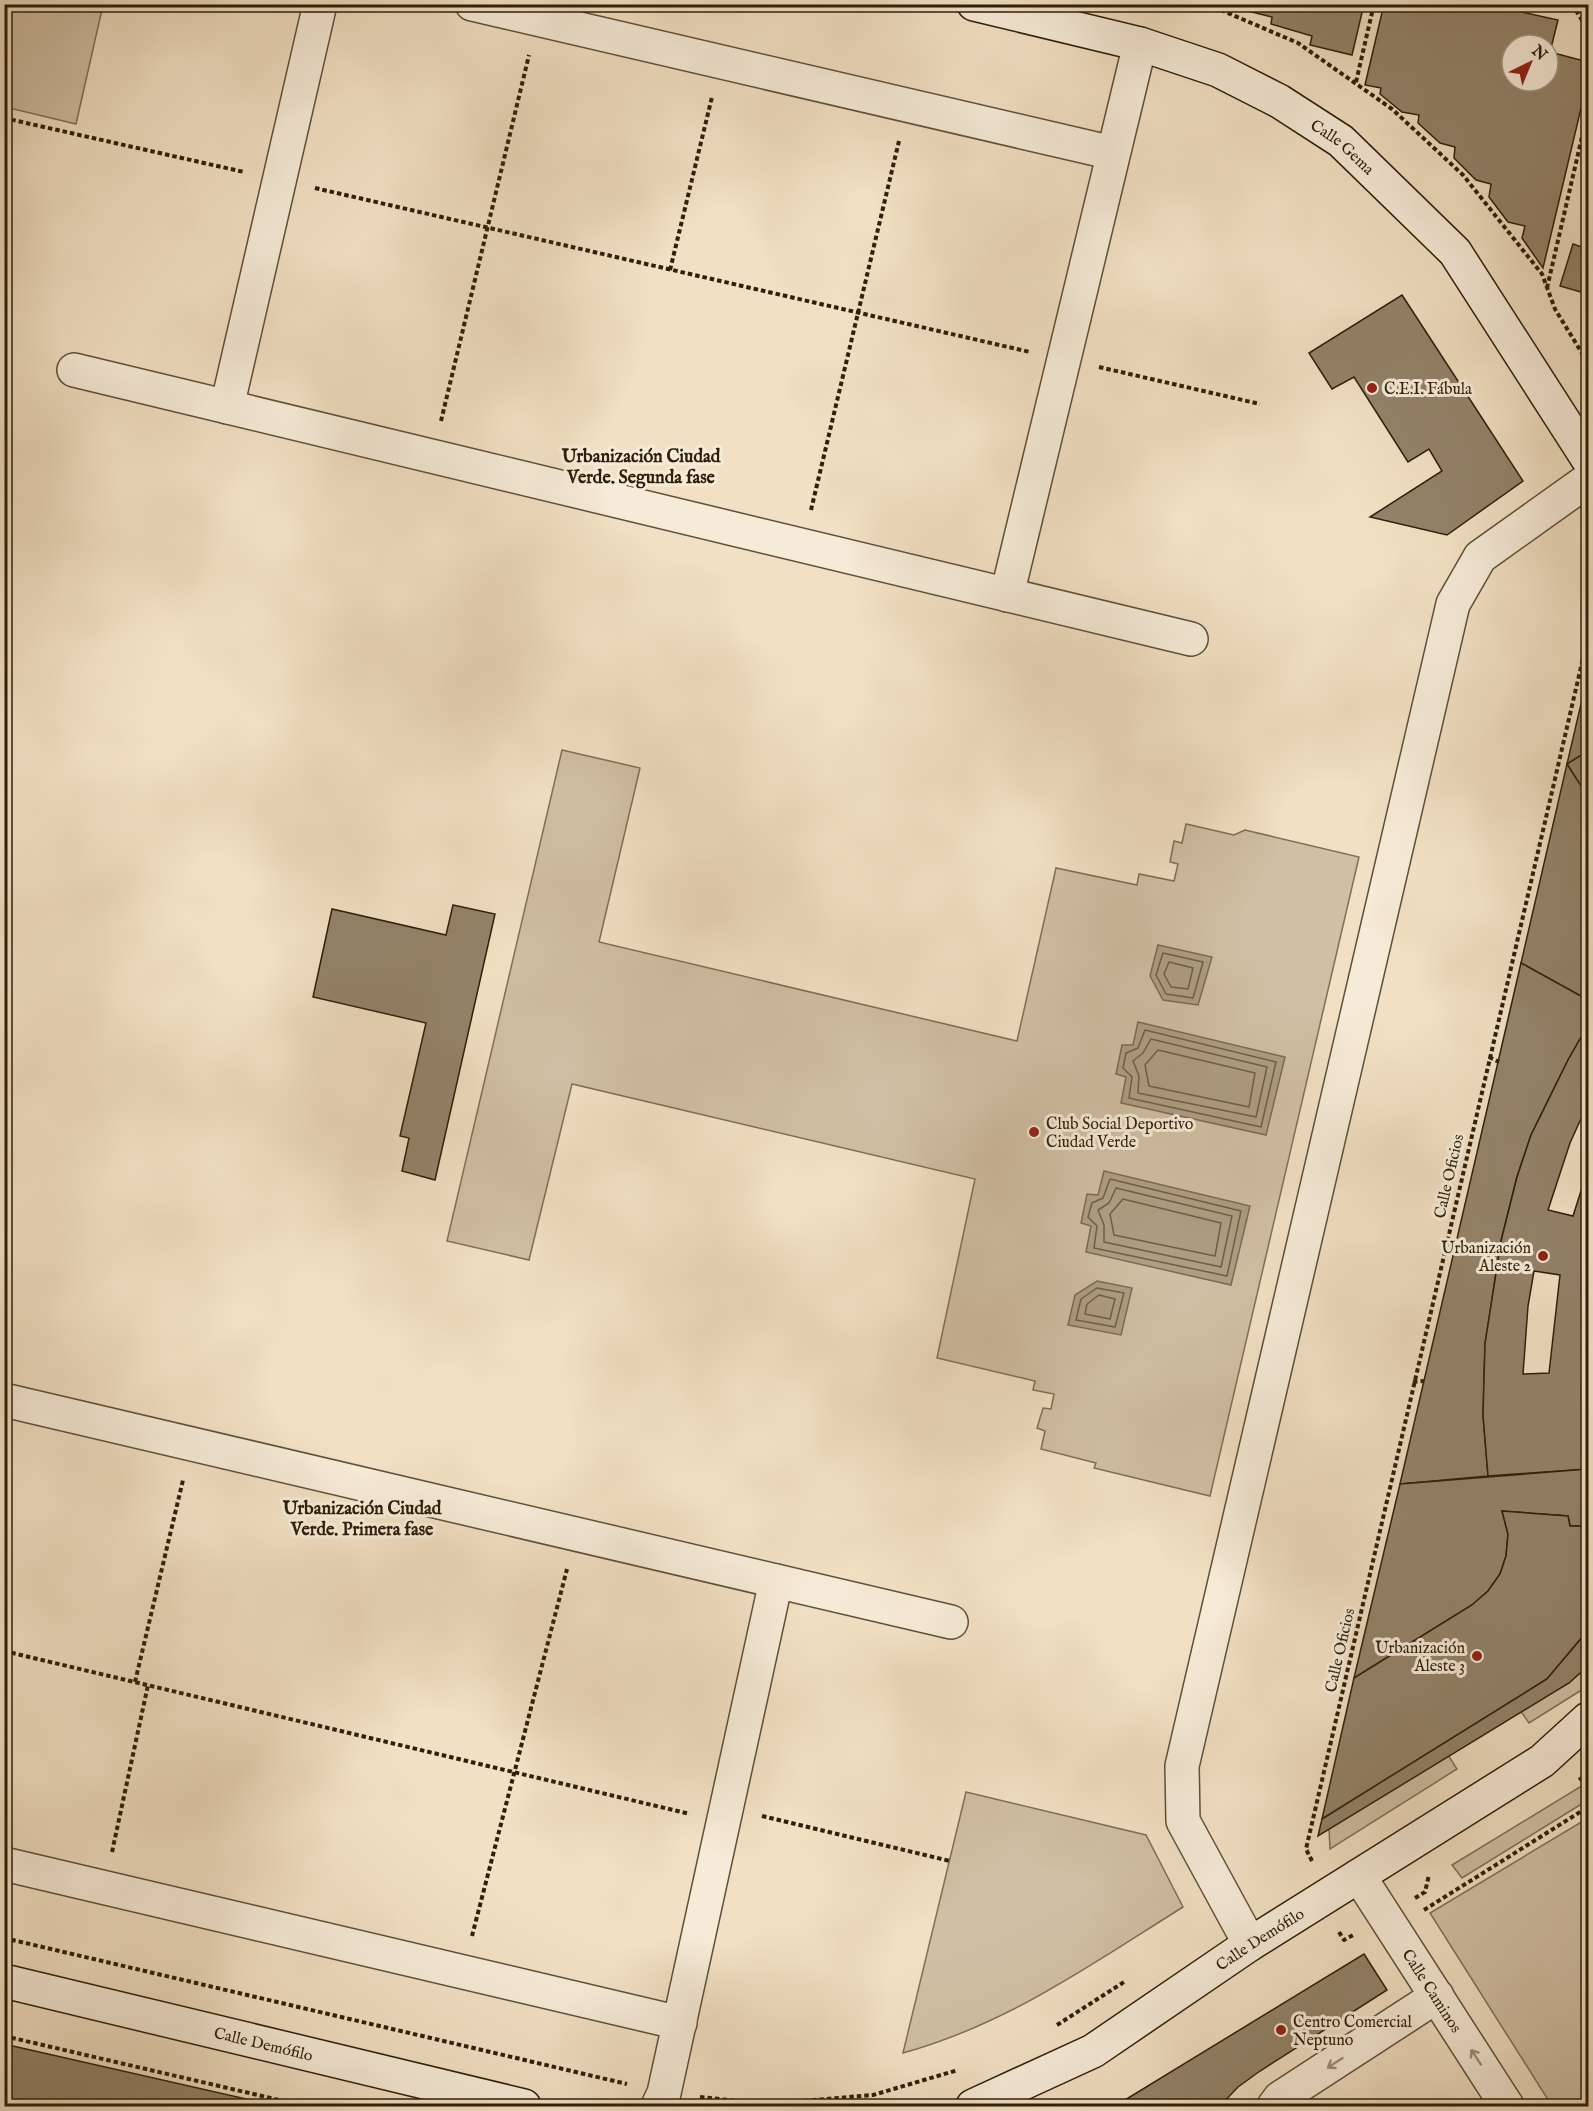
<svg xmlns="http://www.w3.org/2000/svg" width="1593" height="2111" viewBox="0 0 1593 2111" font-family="'IM FELL English',serif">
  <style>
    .green { fill: #d0bfa4; stroke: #7e6f57; stroke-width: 1.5 }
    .water { fill: #ae9e84; stroke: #7a6b53; stroke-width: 1.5 }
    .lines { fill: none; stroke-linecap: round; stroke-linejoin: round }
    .shore { stroke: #6e5e47; stroke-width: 1.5 }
    .building { fill: #93836a; stroke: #2d1f0a; stroke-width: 1.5; fill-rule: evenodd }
    .street-casing { stroke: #5e4f38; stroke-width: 36 }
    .secondary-casing { stroke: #2d1f0a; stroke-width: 36 }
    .path { stroke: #2d1f0a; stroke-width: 4; stroke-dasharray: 4.5 3; stroke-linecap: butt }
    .street { stroke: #f6ebd8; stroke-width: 33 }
    .secondary { stroke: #f6ebd8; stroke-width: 33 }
    .oneway { stroke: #9c8f7b }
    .poi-dot { fill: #8f2418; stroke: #f6ebd8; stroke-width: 2 }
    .labels { text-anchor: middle; stroke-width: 6; stroke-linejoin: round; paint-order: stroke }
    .street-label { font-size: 16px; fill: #2d1f0a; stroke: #f6ebd8 }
    .poi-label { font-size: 16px; fill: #2d1f0a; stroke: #f6ebd8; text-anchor: start }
    .neighbourhood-label { font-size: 18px; font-weight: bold; fill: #2d1f0a; stroke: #f6ebd8 }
  </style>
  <rect width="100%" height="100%" fill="#f1e0c3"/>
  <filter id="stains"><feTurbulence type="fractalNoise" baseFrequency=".00333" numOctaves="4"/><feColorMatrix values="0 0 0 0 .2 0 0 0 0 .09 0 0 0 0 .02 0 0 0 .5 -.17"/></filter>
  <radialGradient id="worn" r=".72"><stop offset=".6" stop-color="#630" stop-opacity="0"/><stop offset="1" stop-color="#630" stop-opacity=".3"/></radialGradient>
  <g class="green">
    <polygon points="5,4 103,5 76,124 5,107"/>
    <polygon points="562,750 640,768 599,942 1017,1041 1056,868 1137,885 1139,874 1174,881 1178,864 1170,862 1174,841 1182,843 1186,824 1234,835 1245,830 1359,857 1210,1496 1094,1468 1096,1463 1041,1449 1045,1431 1037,1428 1043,1408 1051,1409 1054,1394 1033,1390 1035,1381 937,1358 975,1179 572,1084 529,1260 447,1241"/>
    <polygon points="1588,1666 1588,1686 1529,1723 1520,1710 1569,1683"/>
    <polygon points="1448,1755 1457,1769 1330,1849 1329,1828"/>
    <polygon points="1588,1782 1588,1800 1462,1878 1452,1865"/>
    <path d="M 966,1792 L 1146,1835 L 1183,1907 C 1092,1964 1008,2024 903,2053 Z"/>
    <polygon points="1588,1818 1588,2106 1552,2106 1430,1913"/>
  </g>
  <g class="water">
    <polygon points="1158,945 1212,957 1198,1005 1163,1000 1150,976"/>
    <polygon points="1138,1022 1285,1057 1266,1135 1121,1103 1126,1077 1116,1074 1122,1045 1133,1045"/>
    <polygon points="1104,1171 1250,1206 1231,1285 1086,1252 1091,1226 1081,1223 1087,1194 1098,1195"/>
    <polygon points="1097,1281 1132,1288 1121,1335 1068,1325 1075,1295"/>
  </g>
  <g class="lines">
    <g class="shore">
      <polygon points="1163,953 1203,962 1193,998 1166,994 1156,975"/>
      <polygon points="1169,962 1193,968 1188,989 1171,987 1164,974"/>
      <polygon points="1145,1030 1276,1062 1261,1127 1129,1098 1132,1077 1123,1068 1126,1053 1138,1048"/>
      <polygon points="1151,1039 1267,1067 1256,1117 1138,1093 1139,1076 1133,1061 1143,1053"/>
      <polygon points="1158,1050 1255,1073 1249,1107 1149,1086 1145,1065"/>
      <polygon points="1110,1179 1241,1211 1227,1276 1094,1248 1097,1226 1088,1217 1092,1203 1103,1198"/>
      <polygon points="1116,1188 1232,1216 1221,1267 1104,1242 1104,1225 1098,1210 1109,1203"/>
      <polygon points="1123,1199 1221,1223 1215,1256 1114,1235 1110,1214"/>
      <polygon points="1097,1288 1124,1293 1115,1327 1076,1320 1081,1299"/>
      <polygon points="1099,1295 1115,1299 1110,1319 1085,1314 1087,1304"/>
    </g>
  </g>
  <g class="building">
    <polygon points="1231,4 1364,4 1352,55 1310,45 1312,36 1271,24 1272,17 1231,7"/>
    <path d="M 1384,4 L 1524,4 L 1522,12 L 1558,20 L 1550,52 L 1588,62 L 1588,79 L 1543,268 L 1522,238 L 1525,226 L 1508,222 L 1489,197 L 1491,184 L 1476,180 L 1454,158 L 1455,147 L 1440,143 L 1418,123 L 1419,115 L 1402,112 L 1380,94 L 1381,88 L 1365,85 ZM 1512,45 L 1548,45 L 1548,81 L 1512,81 Z"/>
    <polygon points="1573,244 1588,249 1588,267 1581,292 1560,286"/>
    <polygon points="1402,295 1523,481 1447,535 1370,517 1442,471 1429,449 1408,462 1354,377 1332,389 1309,353"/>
    <polygon points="1588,674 1588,751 1567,764"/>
    <polygon points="1588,751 1588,797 1567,764"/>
    <polygon points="1567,764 1588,797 1588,1000 1521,963"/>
    <polygon points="453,905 495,914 435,1180 402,1171 409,1138 400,1136 426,1023 313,997 332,909 446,935"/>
    <polygon points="1521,963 1588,1000 1588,1025 1568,1060 1531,1135 1517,1177 1501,1241 1485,1344 1483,1415 1488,1476 1400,1484"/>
    <path d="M 1588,1025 L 1588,1114 L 1584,1112 L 1570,1143 L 1548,1210 L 1573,1216 L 1588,1169 L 1588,1469 L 1488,1476 L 1483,1415 L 1485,1344 L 1501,1241 L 1517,1177 L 1531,1135 L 1568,1060 ZM 1534,1271 L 1560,1275 L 1549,1373 L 1523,1374 L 1528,1306 Z"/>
    <polygon points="1588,1350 1588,1444 1587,1414"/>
    <polygon points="1588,1469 1588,1526 1570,1526 1568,1516 1502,1511 1508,1534 1506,1556 1500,1574 1488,1591 1472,1605 1354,1678 1400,1484"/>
    <polygon points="1502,1511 1568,1516 1570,1526 1588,1526 1588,1624 1584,1635 1547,1679 1322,1819 1354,1678 1472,1605 1488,1591 1500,1574 1506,1556 1508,1534"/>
    <polygon points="1588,1624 1588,1666 1569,1683 1318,1836 1322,1819 1547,1679 1584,1635"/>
    <polygon points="1364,1954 1387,1990 1260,2071 1238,2087 1220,2106 1115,2106"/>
    <polygon points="4,2044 277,2106 4,2106"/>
  </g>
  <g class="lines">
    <g class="street-casing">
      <g id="street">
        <polyline points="472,4 1113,153"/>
        <polyline points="74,370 1191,639"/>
        <polyline points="227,407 320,4"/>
        <polyline points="1007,595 1140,44"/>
        <polyline points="4,1400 951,1622"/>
        <polyline points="4,1864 680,2023"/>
        <path id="s1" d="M 1359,1876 L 1507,2106"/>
        <polyline points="1250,1944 1183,1821 1182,1766 1453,604 1480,557 1588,480"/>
        <polyline points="658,2106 664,2093 776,1581"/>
        <polyline points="1274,2106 1280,2098 1437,1996"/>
      </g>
    </g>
    <g class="secondary-casing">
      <g id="secondary">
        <path id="s2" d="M 974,4 L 1140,44 L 1218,70 L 1279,101 L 1341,141 L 1455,252 L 1588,459"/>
        <path id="s3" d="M 4,1981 L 524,2106"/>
        <path id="s4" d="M 973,2106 L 1093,2051 L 1250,1944 L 1542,1761 L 1588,1719"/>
      </g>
    </g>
    <g class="path">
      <polyline points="1207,4 1298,43 1392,109 1463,175 1542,274 1555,309 1588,363"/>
      <polyline points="1572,4 1588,30"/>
      <polyline points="1356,82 1374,4"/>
      <polyline points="4,118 244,172"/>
      <polyline points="315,188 1030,352"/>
      <polyline points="670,270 712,97"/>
      <polyline points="1547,288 1588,111"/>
      <polyline points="1099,367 1260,404"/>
      <polyline points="441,421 529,55"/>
      <polyline points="811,510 899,141"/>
      <polyline points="1489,1057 1499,1062"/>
      <polyline points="1413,1382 1424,1381"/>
      <polyline points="4,1651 690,1814"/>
      <polyline points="135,1682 183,1480"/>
      <polyline points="1579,1780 1588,1774"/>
      <polyline points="762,1816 950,1861"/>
      <polyline points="112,1852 148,1685"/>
      <polyline points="1312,1861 1306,1849 1588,637"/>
      <polyline points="1415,1898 1425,1892 1429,1875"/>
      <polyline points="1424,1910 1588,1807"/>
      <polyline points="1339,1932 1344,1940 1355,1934"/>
      <polyline points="472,1936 567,1569"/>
      <polyline points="4,1938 627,2084"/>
      <polyline points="1057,2025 1124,1982"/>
      <polyline points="4,2036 305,2106"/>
      <polyline points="700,2097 766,2104 873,2095 958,2070"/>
    </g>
    <use href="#street" class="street"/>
    <use href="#secondary" class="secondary"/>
  </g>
  <defs><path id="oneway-shaft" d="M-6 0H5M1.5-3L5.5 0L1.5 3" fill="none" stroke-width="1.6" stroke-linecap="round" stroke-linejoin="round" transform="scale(1.5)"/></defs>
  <g class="oneway">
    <use href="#oneway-shaft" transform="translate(1476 2057) rotate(-123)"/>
    <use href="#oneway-shaft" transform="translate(1335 2063) rotate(147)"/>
  </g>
  <g class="poi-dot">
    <circle cx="1372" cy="388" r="6"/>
    <circle cx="1034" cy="1132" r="6"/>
    <circle cx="1543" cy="1256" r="6"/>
    <circle cx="1477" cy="1656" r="6"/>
    <circle cx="1281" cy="2030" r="6"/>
  </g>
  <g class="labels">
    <g class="street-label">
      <text dy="6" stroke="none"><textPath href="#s2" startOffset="400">Calle Gema</textPath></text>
      <text transform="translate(1448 1176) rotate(-77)" y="6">Calle Oficios</text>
      <text transform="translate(1339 1650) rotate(-77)" y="6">Calle Oficios</text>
      <text dy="6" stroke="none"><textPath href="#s4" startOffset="333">Calle Demófilo</textPath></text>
      <text dy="6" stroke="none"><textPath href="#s1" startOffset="136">Calle Caminos</textPath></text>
      <text dy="6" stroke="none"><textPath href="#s3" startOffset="267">Calle Demófilo</textPath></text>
    </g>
    <g class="poi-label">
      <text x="1384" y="394">C.E.I. Fábula</text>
      <text x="1046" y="1129">Club Social Deportivo<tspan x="1046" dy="18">Ciudad Verde</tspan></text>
      <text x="1531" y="1253" text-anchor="end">Urbanización<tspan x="1531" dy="18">Aleste 2</tspan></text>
      <text x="1465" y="1653" text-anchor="end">Urbanización<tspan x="1465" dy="18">Aleste 3</tspan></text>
      <text x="1293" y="2027">Centro Comercial<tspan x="1293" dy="18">Neptuno</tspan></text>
    </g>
    <g class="neighbourhood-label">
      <text x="641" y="462">Urbanización Ciudad<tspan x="641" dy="21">Verde. Segunda fase</tspan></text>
      <text x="362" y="1514">Urbanización Ciudad<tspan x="362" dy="21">Verde. Primera fase</tspan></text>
    </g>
  </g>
  <rect width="1593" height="2111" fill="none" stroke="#f1e0c3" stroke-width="24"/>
  <rect x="6" y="6" width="1581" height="2099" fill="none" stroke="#2d1f0a" stroke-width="3"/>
  <rect x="12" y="12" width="1569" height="2087" fill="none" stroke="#2d1f0a" stroke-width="1.5"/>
  <g transform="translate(1530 63) rotate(43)"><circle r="28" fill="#f6ebd8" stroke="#a69986" stroke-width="1.5"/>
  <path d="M0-4.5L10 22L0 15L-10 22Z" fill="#8f2418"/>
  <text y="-9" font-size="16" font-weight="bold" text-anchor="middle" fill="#2d1f0a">N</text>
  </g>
  <rect width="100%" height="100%" filter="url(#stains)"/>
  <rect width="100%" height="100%" fill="url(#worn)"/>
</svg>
